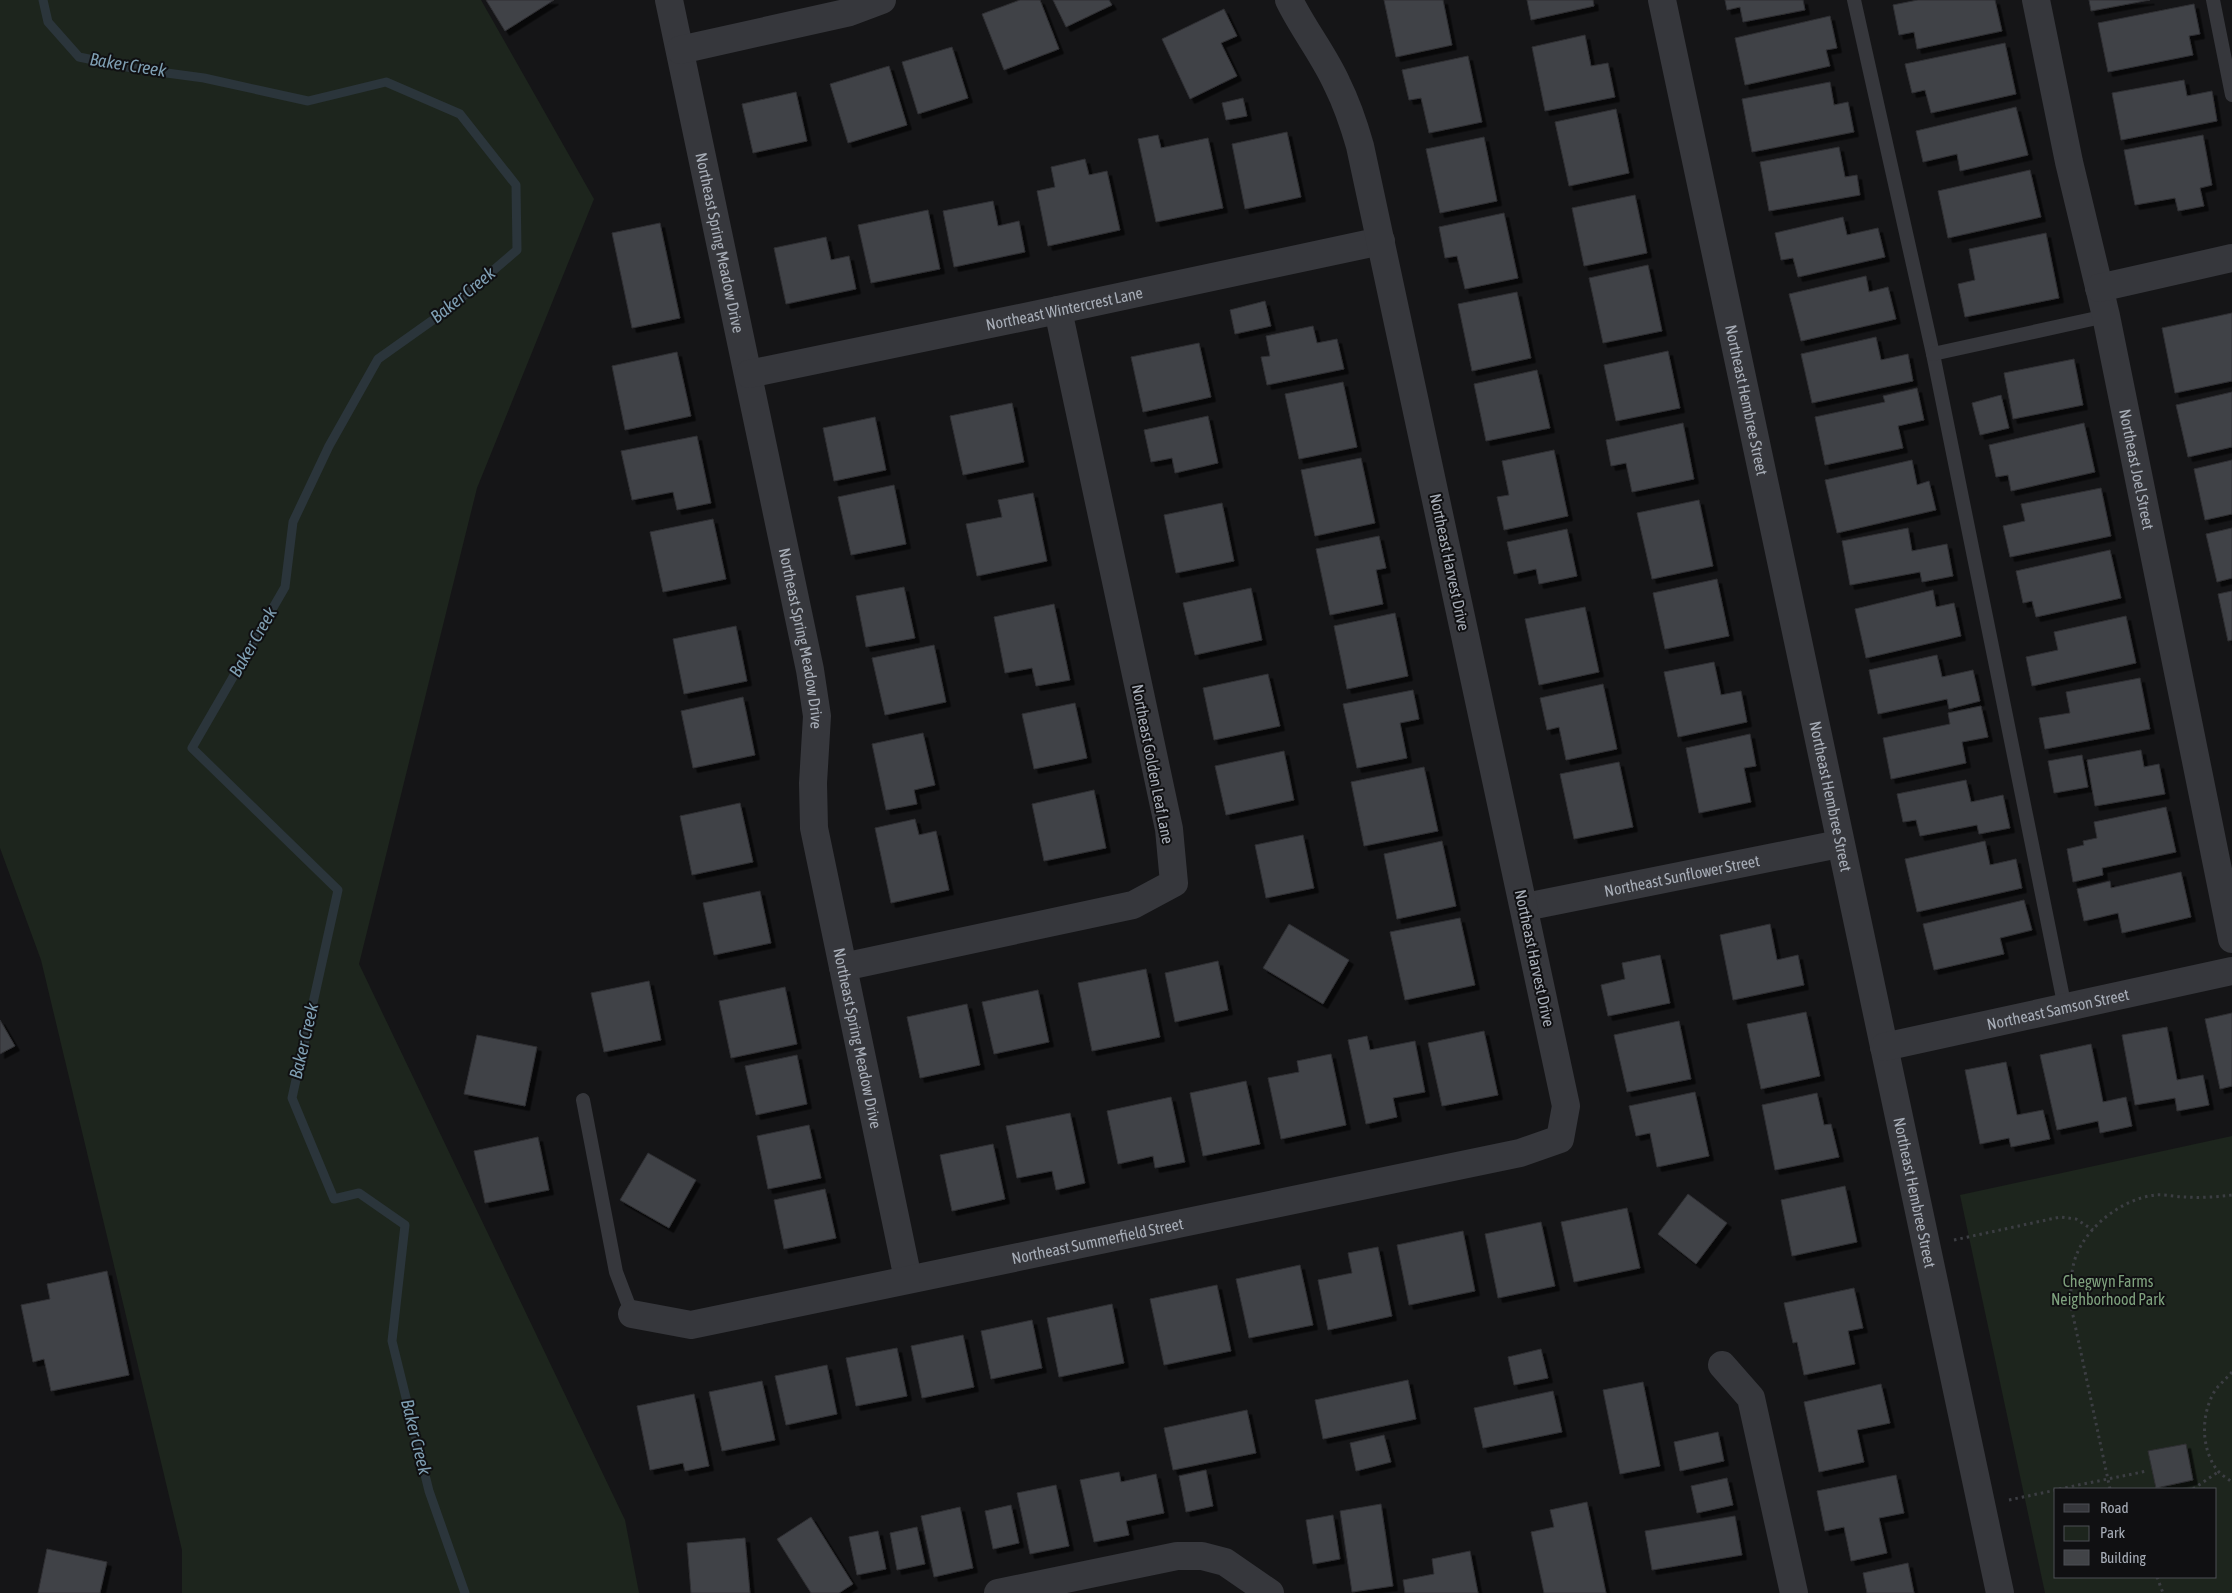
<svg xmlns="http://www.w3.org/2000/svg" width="2232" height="1593" viewBox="0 0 2232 1593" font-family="'Asap Condensed',sans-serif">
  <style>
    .green { fill: #1d251d; fill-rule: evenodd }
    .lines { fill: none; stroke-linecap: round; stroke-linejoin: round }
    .stream { stroke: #2b353b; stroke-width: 9 }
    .building { fill: #414347; stroke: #2f2f33; filter: url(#shadow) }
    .path { stroke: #3c3e43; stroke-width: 3; stroke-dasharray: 2.5 4; stroke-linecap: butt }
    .service { stroke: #36373c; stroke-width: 14 }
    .minor { stroke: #36373c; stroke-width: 28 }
    .labels { text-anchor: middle; stroke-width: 4; stroke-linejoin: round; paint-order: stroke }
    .street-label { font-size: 16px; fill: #a7adb7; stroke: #101012 }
    .park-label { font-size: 16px; fill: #7fa27e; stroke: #101012 }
    .water-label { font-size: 18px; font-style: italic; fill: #7e9eb2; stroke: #101012 }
  </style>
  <defs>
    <filter id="shadow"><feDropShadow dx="4.5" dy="4.5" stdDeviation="0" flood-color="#0009"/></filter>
  </defs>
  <rect width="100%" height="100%" fill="#151517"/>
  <g class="green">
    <polygon points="0,0 481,0 594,199 477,488 359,964 625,1520 639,1593 182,1593 182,1550 41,960 0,848"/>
    <path d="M 2232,1136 L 2232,1593 L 2045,1593 L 1960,1195 ZM 2056,1489 L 2216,1489 L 2216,1577 L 2056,1577 Z"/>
  </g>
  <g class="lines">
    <polyline class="stream" points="43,0 48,22 79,57 137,69 204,78 308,101 386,82 460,114 516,185 517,250 447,310 378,359 329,446 293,522 285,587 192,748 338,890 292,1098 334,1199 359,1193 405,1225 392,1341 429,1491 465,1593"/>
  </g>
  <g class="building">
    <polygon points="486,0 554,0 505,31"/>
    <polygon points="1020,0 1040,0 1059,49 1004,70 982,14"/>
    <polygon points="1053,0 1109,0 1112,5 1066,27"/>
    <polygon points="1384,0 1443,0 1452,45 1396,57"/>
    <polygon points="1527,0 1593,0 1594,6 1531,20"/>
    <polygon points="1725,0 1803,0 1805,10 1743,22 1740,7 1727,10"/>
    <polygon points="1918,0 1995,0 2002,31 1917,49 1914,32 1899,35 1893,5"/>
    <polygon points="2089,0 2150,0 2091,11"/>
    <polygon points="2194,4 2200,34 2189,36 2193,55 2108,72 2098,23"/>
    <polygon points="1224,9 1237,36 1221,43 1237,76 1190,99 1162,39"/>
    <polygon points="1830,16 1837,48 1826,50 1830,66 1745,85 1735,38"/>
    <polygon points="1585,35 1591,66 1608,63 1615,97 1545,111 1532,47"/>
    <polygon points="2005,43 2016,94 1931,113 1925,90 1912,93 1905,64"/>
    <polygon points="952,47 968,98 918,114 902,62"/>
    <polygon points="1468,56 1482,122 1429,133 1421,98 1409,100 1402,70"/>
    <polygon points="889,66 907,125 848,143 830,84"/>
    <polygon points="2184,80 2187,96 2212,91 2217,121 2121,140 2112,93"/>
    <polygon points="1830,82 1834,105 1848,102 1854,132 1752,152 1742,99"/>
    <polygon points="796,92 807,141 753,153 742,104"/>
    <polygon points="1243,98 1247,116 1226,120 1222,103"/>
    <polygon points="2016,107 2028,155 1960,171 1957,154 1923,162 1916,131"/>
    <polygon points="1616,109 1629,173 1569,186 1555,122"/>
    <polygon points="1287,132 1301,197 1245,209 1232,144"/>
    <polygon points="1158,135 1161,148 1208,138 1223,208 1156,222 1138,139"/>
    <polygon points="2203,135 2212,185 2200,188 2204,206 2178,211 2175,198 2135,205 2124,150"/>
    <polygon points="1484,137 1497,201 1440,213 1426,149"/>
    <polygon points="1839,147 1845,177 1857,175 1860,195 1769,211 1760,162"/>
    <polygon points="1085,159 1089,175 1107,171 1120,230 1048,246 1037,191 1055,187 1051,167"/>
    <polygon points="2030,170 2041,217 1948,238 1938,191"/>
    <polygon points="1635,195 1647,253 1584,266 1572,208"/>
    <polygon points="993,201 998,226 1019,221 1025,252 954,267 943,211"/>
    <polygon points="928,210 940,269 871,283 858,225"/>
    <polygon points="1504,213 1518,278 1465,289 1457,256 1445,258 1439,227"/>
    <polygon points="1843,217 1847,235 1878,228 1885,257 1798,277 1793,258 1781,260 1775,233"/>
    <polygon points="660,223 680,318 632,328 612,233"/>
    <polygon points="2046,233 2059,298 1965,317 1958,284 1975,280 1969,249"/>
    <polygon points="826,237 831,260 849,256 856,289 786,304 774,248"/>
    <polygon points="1648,265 1662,331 1603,343 1589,278"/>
    <polygon points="1866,276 1869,292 1888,287 1896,319 1801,341 1789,294"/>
    <polygon points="1517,292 1531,358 1472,371 1458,304"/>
    <polygon points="1265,301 1271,326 1235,334 1230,310"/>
    <polygon points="2232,313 2232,381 2175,393 2162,328"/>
    <polygon points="1313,326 1317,343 1337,339 1344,369 1267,385 1261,357 1270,356 1266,336"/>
    <polygon points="1876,337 1881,360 1908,354 1913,381 1812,403 1801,354"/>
    <polygon points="1199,343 1211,397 1143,412 1131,357"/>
    <polygon points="1668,351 1680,408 1616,421 1604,365"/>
    <polygon points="677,352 691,416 625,430 612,366"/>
    <polygon points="2074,359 2083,405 2013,419 2004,373"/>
    <polygon points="1537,370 1550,428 1486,441 1474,384"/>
    <polygon points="1343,382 1357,447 1299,459 1285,394"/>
    <polygon points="1917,388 1924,420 1898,426 1903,448 1825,465 1815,417 1885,402 1883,396"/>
    <polygon points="2232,392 2232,447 2188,457 2176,405"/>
    <polygon points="2001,395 2009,428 1980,435 1972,403"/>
    <polygon points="1012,403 1024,462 963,475 950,416"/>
    <polygon points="1208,416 1218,463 1175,473 1172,458 1151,462 1144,430"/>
    <polygon points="875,417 886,470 834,481 823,428"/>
    <polygon points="1683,423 1694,479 1632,492 1626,463 1611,466 1606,440"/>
    <polygon points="2084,423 2095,472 2011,491 2008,475 1996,477 1989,445"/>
    <polygon points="697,436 711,503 677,510 673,492 632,500 621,451"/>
    <polygon points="1554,450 1568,516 1504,530 1497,497 1509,495 1502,461"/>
    <polygon points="1361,458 1375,523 1315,536 1301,470"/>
    <polygon points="1912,460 1917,485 1929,481 1936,510 1837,533 1825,480"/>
    <polygon points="2232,460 2232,514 2205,520 2194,469"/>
    <polygon points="894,485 906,544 851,555 838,497"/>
    <polygon points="2101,488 2111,536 2010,557 2003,526 2025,521 2021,504"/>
    <polygon points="1033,493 1047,561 977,576 966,524 1002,517 998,500"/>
    <polygon points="1699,500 1713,566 1652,579 1637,513"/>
    <polygon points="1222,503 1234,561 1176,573 1164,515"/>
    <polygon points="713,519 726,579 663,592 650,532"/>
    <polygon points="1908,528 1912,551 1947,544 1953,576 1922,582 1920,572 1850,585 1842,541"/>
    <polygon points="2232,528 2232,578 2217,582 2206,534"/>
    <polygon points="1567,529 1577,576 1539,584 1536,569 1514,574 1507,542"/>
    <polygon points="1379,536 1386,568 1376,570 1383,604 1330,615 1316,549"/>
    <polygon points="2110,550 2121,598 2036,617 2032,601 2023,603 2016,571"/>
    <polygon points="1717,579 1729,636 1665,649 1653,593"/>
    <polygon points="904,587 915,638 866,647 856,596"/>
    <polygon points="1251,588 1262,640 1195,655 1183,603"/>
    <polygon points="1933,590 1936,607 1954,603 1961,636 1866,658 1855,609"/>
    <polygon points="2232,591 2232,640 2228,641 2218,594"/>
    <polygon points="1054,604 1070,680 1036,686 1032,668 1005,673 994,617"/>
    <polygon points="1585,607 1599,672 1539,685 1525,619"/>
    <polygon points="1395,613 1408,676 1347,689 1334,626"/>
    <polygon points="2126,616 2136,663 2032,686 2026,657 2058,650 2054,632"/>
    <polygon points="736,626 747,681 684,694 673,639"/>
    <polygon points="934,645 946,702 885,715 872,658"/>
    <polygon points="1937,655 1942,677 1973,670 1980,701 1949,709 1947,699 1878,714 1869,670"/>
    <polygon points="1714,662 1721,695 1741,691 1747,722 1678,737 1664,672"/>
    <polygon points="1268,674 1280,726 1214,740 1203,688"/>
    <polygon points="2140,678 2150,729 2045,749 2039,718 2070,713 2066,692"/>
    <polygon points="1603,684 1617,749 1566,760 1559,727 1547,730 1540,698"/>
    <polygon points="1413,690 1419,719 1400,723 1407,758 1357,768 1343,704"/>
    <polygon points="743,697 755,755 693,768 681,711"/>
    <polygon points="1075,703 1087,758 1034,769 1022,714"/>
    <polygon points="1981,706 1988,737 1962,742 1966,763 1891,779 1883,738 1950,724 1948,713"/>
    <polygon points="923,733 935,785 914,790 917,804 886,810 872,744"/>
    <polygon points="1750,734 1756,766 1744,768 1751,802 1699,813 1686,748"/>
    <polygon points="2141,750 2144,767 2159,764 2165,794 2095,806 2087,760"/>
    <polygon points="1284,751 1294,800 1226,815 1215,766"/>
    <polygon points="2082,755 2088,787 2054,793 2048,761"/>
    <polygon points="1619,762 1633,827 1574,839 1560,774"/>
    <polygon points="1424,767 1438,831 1364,846 1351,782"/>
    <polygon points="1966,780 1971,802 2003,795 2010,828 1979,834 1977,825 1920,836 1916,820 1903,822 1897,794"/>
    <polygon points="1094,790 1106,848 1044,861 1032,804"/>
    <polygon points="740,803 753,862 692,875 680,816"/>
    <polygon points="2166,807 2176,852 2102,868 2103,875 2073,882 2067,849 2084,845 2083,841 2097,838 2094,822"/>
    <polygon points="915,819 919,835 936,831 949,890 891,903 875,828"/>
    <polygon points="1303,835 1314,888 1266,898 1255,845"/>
    <polygon points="1442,841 1456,906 1397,919 1384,854"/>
    <polygon points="1985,841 1990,865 2016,859 2022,888 1917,912 1905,859"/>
    <polygon points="2181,872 2191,917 2122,933 2118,913 2084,921 2077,889 2110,881 2111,888"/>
    <polygon points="760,891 771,943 714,955 703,903"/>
    <polygon points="2024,900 2032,930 2000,938 2004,954 1934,970 1923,924"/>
    <polygon points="1460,918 1475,985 1405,1000 1390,932"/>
    <polygon points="1289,924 1349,960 1323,1004 1263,968"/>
    <polygon points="1770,924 1777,960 1798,955 1804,985 1733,1000 1720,935"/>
    <polygon points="1660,955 1670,1003 1608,1016 1601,985 1625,979 1622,963"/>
    <polygon points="1218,961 1228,1010 1175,1022 1165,973"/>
    <polygon points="1146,969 1160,1037 1092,1051 1078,983"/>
    <polygon points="649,981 661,1040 604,1052 591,993"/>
    <polygon points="785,987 797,1044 731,1058 719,1001"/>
    <polygon points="1038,990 1049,1042 994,1054 982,1002"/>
    <polygon points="967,1004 980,1065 920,1078 907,1017"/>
    <polygon points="1806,1012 1820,1076 1761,1089 1747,1024"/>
    <polygon points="2232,1013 2232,1086 2220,1089 2205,1019"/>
    <polygon points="0,1020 15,1046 0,1054"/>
    <polygon points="1679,1021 1691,1079 1627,1092 1614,1035"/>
    <polygon points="2167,1027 2177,1080 2203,1075 2209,1105 2177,1111 2175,1098 2135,1105 2122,1035"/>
    <polygon points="1484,1031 1498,1095 1442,1106 1428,1043"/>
    <polygon points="477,1035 537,1047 525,1106 464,1094"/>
    <polygon points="1367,1036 1370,1050 1415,1041 1425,1092 1393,1098 1397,1117 1366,1124 1348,1040"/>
    <polygon points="2091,1044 2103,1102 2126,1097 2132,1126 2100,1133 2098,1121 2057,1130 2040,1055"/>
    <polygon points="1331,1054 1346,1125 1281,1139 1268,1078 1299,1072 1297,1061"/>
    <polygon points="797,1055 807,1104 756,1115 745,1066"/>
    <polygon points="2006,1062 2017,1115 2043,1110 2050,1139 2011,1147 2009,1138 1980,1144 1965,1070"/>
    <polygon points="1246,1081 1260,1144 1203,1156 1190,1093"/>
    <polygon points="1695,1092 1709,1156 1657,1167 1650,1133 1636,1136 1629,1106"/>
    <polygon points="1817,1093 1824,1125 1831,1124 1839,1157 1775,1170 1762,1105"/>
    <polygon points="1171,1097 1185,1162 1155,1168 1153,1156 1118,1164 1107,1111"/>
    <polygon points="1070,1113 1085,1183 1056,1190 1052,1171 1017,1178 1006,1126"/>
    <polygon points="809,1125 821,1178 768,1189 757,1136"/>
    <polygon points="538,1137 549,1190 485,1203 474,1151"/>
    <polygon points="993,1144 1005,1199 952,1211 940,1155"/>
    <polygon points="648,1153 696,1180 669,1228 620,1200"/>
    <polygon points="1845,1186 1857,1242 1792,1256 1781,1200"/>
    <polygon points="825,1189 836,1238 784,1249 774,1200"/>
    <polygon points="1688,1194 1727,1223 1696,1264 1658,1234"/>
    <polygon points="1627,1208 1640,1268 1574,1282 1561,1222"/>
    <polygon points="1541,1222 1555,1286 1498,1298 1485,1234"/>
    <polygon points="1463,1231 1475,1291 1409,1305 1397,1245"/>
    <polygon points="1378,1247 1392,1316 1328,1330 1318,1280 1352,1273 1348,1253"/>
    <polygon points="1300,1265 1313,1325 1249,1338 1236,1279"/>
    <polygon points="107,1271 129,1375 51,1391 44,1359 33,1362 21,1305 50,1299 47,1284"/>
    <polygon points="1217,1285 1231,1351 1164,1365 1150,1299"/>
    <polygon points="1854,1288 1863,1328 1848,1331 1855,1364 1804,1375 1797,1342 1793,1343 1784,1303"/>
    <polygon points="1112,1304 1124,1363 1059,1377 1047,1318"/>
    <polygon points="1032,1320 1042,1368 991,1379 981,1331"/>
    <polygon points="963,1335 974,1387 922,1398 911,1346"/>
    <polygon points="897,1348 907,1396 856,1406 846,1358"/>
    <polygon points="1541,1349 1548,1378 1514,1385 1508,1357"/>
    <polygon points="827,1365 837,1414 786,1425 775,1376"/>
    <polygon points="1408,1380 1416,1419 1323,1439 1315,1400"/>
    <polygon points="762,1381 775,1440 722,1451 709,1392"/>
    <polygon points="1643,1382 1660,1466 1620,1474 1603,1390"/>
    <polygon points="1881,1384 1890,1423 1857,1430 1864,1462 1819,1472 1804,1402"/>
    <polygon points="1553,1391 1562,1432 1483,1448 1474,1408"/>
    <polygon points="694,1394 709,1466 685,1471 683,1463 650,1470 637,1406"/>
    <polygon points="1247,1410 1256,1453 1173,1470 1164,1428"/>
    <polygon points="1718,1432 1724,1461 1680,1471 1674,1442"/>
    <polygon points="1384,1435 1391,1462 1356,1471 1350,1443"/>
    <polygon points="2186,1444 2193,1480 2156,1488 2148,1451"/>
    <polygon points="1206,1470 1213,1506 1186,1512 1179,1476"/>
    <polygon points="1119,1472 1121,1482 1156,1474 1164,1513 1126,1521 1129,1535 1094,1542 1080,1480"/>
    <polygon points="1896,1475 1904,1513 1879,1518 1887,1553 1851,1561 1844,1527 1825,1531 1817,1491"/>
    <polygon points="1727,1478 1733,1505 1697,1513 1691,1486"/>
    <polygon points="1056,1485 1069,1546 1030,1554 1017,1493"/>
    <polygon points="1587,1502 1606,1593 1544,1593 1531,1532 1554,1527 1550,1510"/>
    <polygon points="1381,1504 1393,1586 1352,1592 1340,1511"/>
    <polygon points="1011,1505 1019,1543 993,1549 985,1511"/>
    <polygon points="960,1507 973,1568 934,1577 921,1516"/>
    <polygon points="1333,1515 1340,1559 1313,1564 1306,1520"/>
    <polygon points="1735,1516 1742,1555 1652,1570 1645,1531"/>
    <polygon points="811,1517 853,1584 839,1593 811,1593 777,1539"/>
    <polygon points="917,1527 925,1564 897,1570 890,1533"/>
    <polygon points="878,1531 886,1569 857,1575 849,1537"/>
    <polygon points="745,1538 750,1593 691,1593 687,1543"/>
    <polygon points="47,1549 107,1562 100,1593 38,1593"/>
    <polygon points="1470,1551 1478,1593 1405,1593 1403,1580 1434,1574 1432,1559"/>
    <polygon points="1908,1563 1914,1593 1867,1593 1863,1573"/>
  </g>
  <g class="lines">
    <g class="path">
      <polyline points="1954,1240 2060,1217 2076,1219 2093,1230"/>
      <path d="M 2232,1372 C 2227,1378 2221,1383 2216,1389 C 2201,1412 2200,1447 2217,1470 C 2221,1475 2227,1478 2232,1482"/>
      <polyline points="2059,1489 2147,1471"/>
      <path d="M 2110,1489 L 2071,1306 C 2071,1289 2070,1272 2076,1256 C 2088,1225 2123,1199 2155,1195 C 2165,1194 2176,1197 2186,1197 C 2201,1198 2217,1197 2232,1195"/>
      <polyline points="2193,1489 2218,1472"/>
      <polyline points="2009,1500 2056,1490"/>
      <polyline points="2157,1577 2163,1593"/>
    </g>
    <g class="service">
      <polyline points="1854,0 1933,354 2065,1008"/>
      <polyline points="2213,0 2232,95"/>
      <polyline points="1933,354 2106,316"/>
      <polyline points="583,1100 616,1272 632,1314"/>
    </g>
    <g class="minor">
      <path id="s1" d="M 669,0 L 810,670 L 817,716 L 813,783 L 814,828 L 908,1279"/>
      <path id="s2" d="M 1662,0 L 2000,1593"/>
      <path id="s3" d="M 2036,0 L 2069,162 L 2106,316 L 2232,939"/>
      <polyline points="680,50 850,12 882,0"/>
      <polyline points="2099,288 2232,258"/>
      <path id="s4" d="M 749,374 L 1058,310 L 1381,241"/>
      <path id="s5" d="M 1525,907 L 1839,844"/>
      <polyline points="843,967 1133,905 1174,883 1169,829 1058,310"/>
      <path id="s6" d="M 1884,1047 L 2232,971"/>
      <path id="s7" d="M 632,1314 L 691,1325 L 1520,1153 L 1560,1139 L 1566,1106 L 1360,146 C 1354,125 1347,104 1337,84 C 1324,55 1303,29 1289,0"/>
      <polyline points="1722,1365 1751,1398 1794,1593"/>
      <polyline points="998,1593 1177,1556 1202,1556 1225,1562 1270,1593"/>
    </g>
  </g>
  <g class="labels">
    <g class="street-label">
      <text dy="6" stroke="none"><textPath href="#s1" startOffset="248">Northeast Spring Meadow Drive</textPath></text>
      <text dy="6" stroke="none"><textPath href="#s4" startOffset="322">Northeast Wintercrest Lane</textPath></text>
      <text dy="6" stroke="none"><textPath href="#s2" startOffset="409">Northeast Hembree Street</textPath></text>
      <text dy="6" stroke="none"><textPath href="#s3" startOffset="480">Northeast Joel Street</textPath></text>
      <text transform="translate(1450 562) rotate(78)" y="6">Northeast Harvest Drive</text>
      <text dy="6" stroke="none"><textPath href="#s1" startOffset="652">Northeast Spring Meadow Drive</textPath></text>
      <text transform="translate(1153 764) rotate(79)" y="6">Northeast Golden Leaf Lane</text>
      <text dy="6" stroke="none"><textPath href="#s2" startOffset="814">Northeast Hembree Street</textPath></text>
      <text dy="6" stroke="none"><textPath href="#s5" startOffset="160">Northeast Sunflower Street</textPath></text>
      <text transform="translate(1535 958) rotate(78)" y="6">Northeast Harvest Drive</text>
      <text dy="6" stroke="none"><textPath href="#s6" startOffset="178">Northeast Samson Street</textPath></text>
      <text dy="6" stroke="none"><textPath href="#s1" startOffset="1058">Northeast Spring Meadow Drive</textPath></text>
      <text dy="6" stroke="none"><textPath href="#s2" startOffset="1219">Northeast Hembree Street</textPath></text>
      <text dy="6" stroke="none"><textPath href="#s7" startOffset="475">Northeast Summerfield Street</textPath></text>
    </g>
    <g class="park-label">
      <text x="2108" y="1287">Chegwyn Farms<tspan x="2108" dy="18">Neighborhood Park</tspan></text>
    </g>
    <g class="water-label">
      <text transform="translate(128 65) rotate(9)" y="6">Baker Creek</text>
      <text transform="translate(463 295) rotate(-39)" y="6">Baker Creek</text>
      <text transform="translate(253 642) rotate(-60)" y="6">Baker Creek</text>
      <text transform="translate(304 1041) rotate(-77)" y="6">Baker Creek</text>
      <text transform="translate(416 1437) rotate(76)" y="6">Baker Creek</text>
    </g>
  </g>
  <rect x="2054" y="1488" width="162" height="90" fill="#101012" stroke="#4c4f54"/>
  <rect x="2064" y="1504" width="25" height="8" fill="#36373c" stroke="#4c4f54"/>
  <text x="2100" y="1513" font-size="15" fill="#a7adb7">Road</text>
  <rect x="2064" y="1526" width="25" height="15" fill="#1d251d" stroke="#4c4f54"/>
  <text x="2100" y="1538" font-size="15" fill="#a7adb7">Park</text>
  <rect x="2064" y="1550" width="25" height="15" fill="#414347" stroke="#4c4f54"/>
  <text x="2100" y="1563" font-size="15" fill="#a7adb7">Building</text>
</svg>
